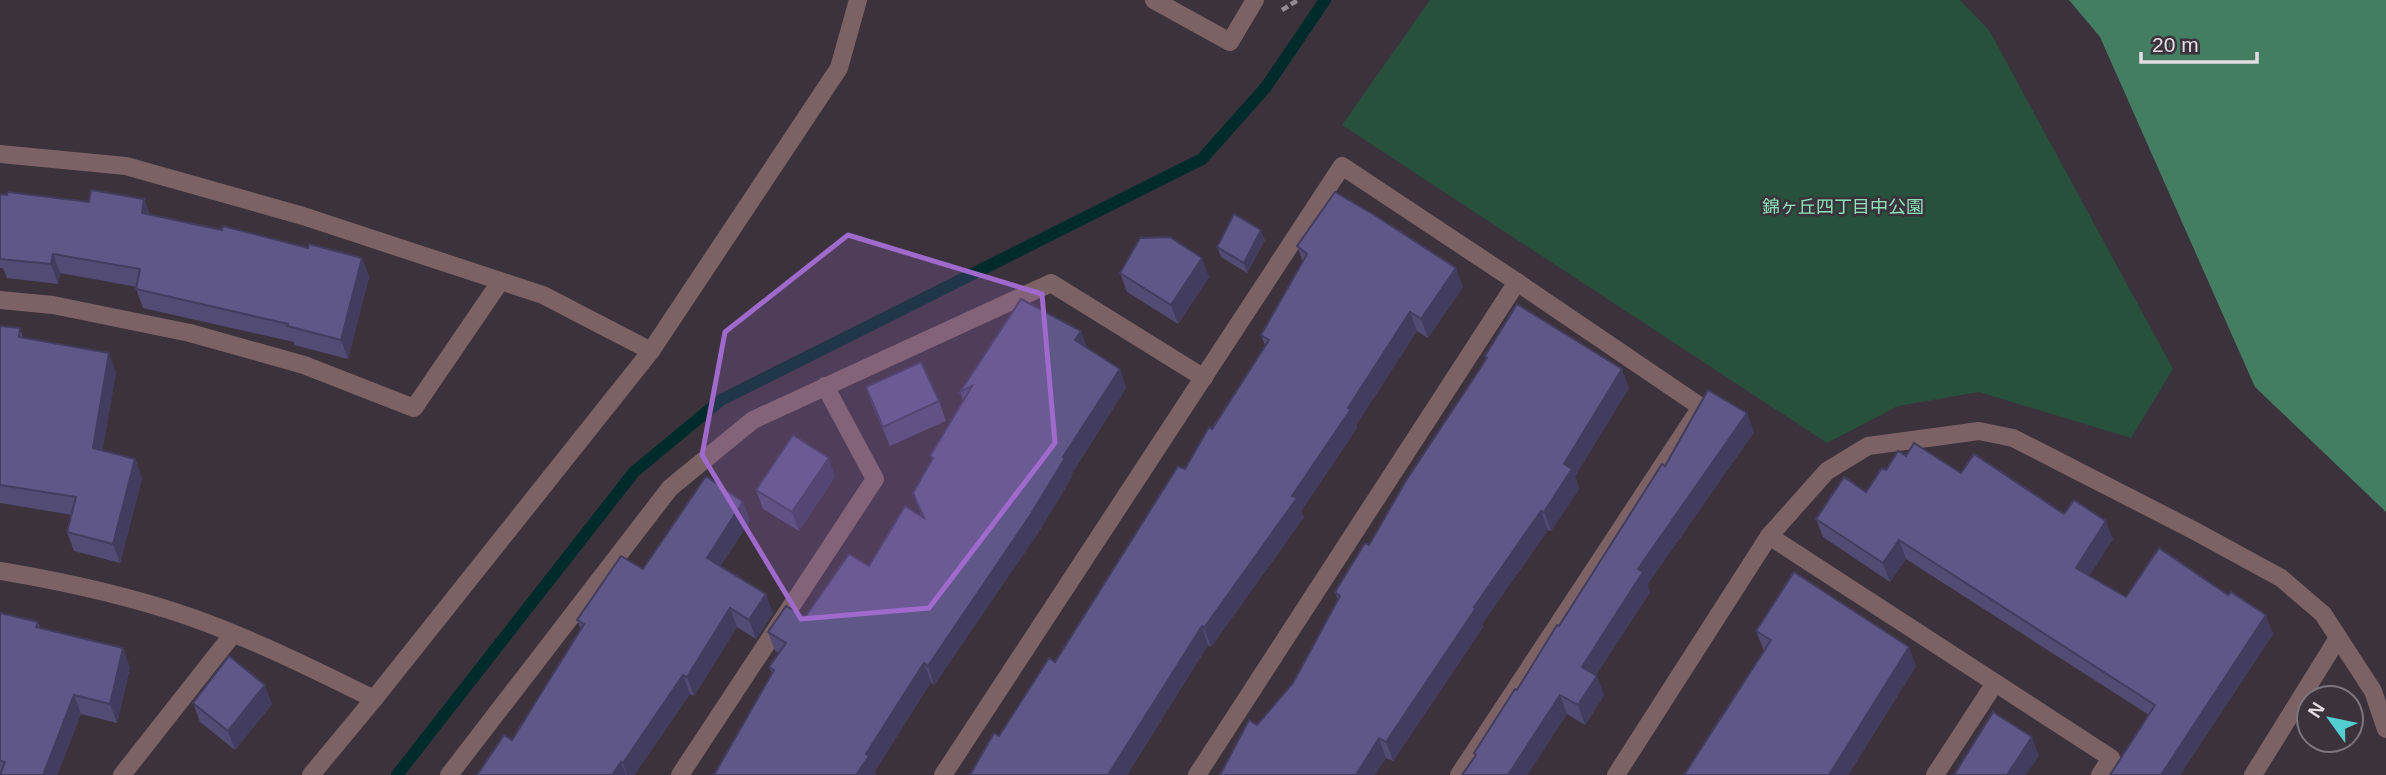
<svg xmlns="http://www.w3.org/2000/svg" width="2386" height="775" viewBox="0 0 2386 775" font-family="Helvetica,'Noto Sans JP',sans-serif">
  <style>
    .green { fill: #27503d }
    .forest { fill: #437e63 }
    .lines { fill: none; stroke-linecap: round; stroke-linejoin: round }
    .stream { stroke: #002b2b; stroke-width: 12 }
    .path { stroke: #928b93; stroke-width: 4.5; stroke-dasharray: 7 3.5; stroke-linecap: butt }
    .minor { stroke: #7c6264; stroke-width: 18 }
    .wall { fill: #524b74 }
    .shaded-wall { fill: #423d5e }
    .building { fill: #5f5787; stroke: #423d5e; stroke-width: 2 }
    .marked { fill: #9f6acc; fill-opacity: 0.2; stroke: #9f6acc; stroke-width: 5; stroke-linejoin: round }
    .labels { text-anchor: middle; stroke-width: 5; stroke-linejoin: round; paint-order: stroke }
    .park-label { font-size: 18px; fill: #8ae3b9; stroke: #3b323c }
  </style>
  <rect width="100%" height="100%" fill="#3b323c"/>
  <polygon class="green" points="1430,0 1960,0 1989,30 2173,369 2131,438 1979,392 1898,406 1827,443 1342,125"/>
  <polygon class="forest" points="2069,0 2386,0 2386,512 2255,387 2100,37"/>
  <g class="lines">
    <polyline class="stream" points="397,775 634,472 721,400 1202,159 1266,87 1325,0"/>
    <polyline class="path" points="1282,10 1298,0"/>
    <g class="minor">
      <polyline points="1154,0 1230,42 1255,0"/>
      <polyline points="0,154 126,166 303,216 543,295 651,351"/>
      <polyline points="0,300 53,305 190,333 304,365 414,408 500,282"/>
      <polyline points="1769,536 2111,758 2100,775"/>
      <path d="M 0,571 C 66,582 130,596 193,618 C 255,640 315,670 374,699"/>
      <polyline points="122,775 233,634"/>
      <polyline points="311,775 374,699 651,351 839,68 858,0"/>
      <polyline points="449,775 670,488 753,420 1051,283 1204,378"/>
      <polyline points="680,775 875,479 825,386"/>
      <polyline points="943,775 1342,166 1517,282 1197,775"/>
      <polyline points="1459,775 1701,407 1517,282"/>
      <polyline points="1616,775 1769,536 1827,471 1868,446 1979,431 2013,438 2193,530 2281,578 2323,614 2373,691 2386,729"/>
      <polyline points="1935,775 1995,683"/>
      <polyline points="2253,775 2338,638"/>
    </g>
  </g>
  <g class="wall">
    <polygon points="0,194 89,202 144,199 150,215 308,248 362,258 369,277 348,359 294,345 294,342 143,308 136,289 137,287 60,273 58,284 7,278 3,268 0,268"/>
    <polygon points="1265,240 1247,273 1221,257 1217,247"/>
    <polygon points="1297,246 1463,287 1428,338 1417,331 1356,425 1357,428 1301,511 1304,517 1211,647 1208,645 1127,775 970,775 1055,662 1212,429 1265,345 1261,335 1303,262"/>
    <polygon points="1120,273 1209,277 1178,324 1127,292"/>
    <polygon points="1021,299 1087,348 1120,369 1126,388 1071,475 1072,477 1038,533 934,685 931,682 875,771 876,775 714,775 772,674 769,667 779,653 775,651 768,632 805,617 869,566 922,517 913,493 932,460 930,456 963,401 960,392"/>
    <polygon points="0,326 20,328 23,338 116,372 102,450 135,459 142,478 120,563 74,551 67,532 72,515 0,503"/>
    <polygon points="1485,356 1629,388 1575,476 1579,489 1551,531 1548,530 1482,624 1483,627 1393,761 1386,758 1257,725 1293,683 1338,600 1335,592 1369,545 1486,360"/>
    <polygon points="866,387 939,401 946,421 890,446 873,407"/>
    <polygon points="1754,432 1647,585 1650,592 1596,675 1604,695 1585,725 1567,714 1527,775 1462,775 1475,756 1474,753 1665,466"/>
    <polygon points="1906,456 1961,473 2064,514 2113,539 2089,576 2126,597 2273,634 2180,775 2110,775 2149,715 1906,559 1890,582 1823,537 1816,519 1866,492 1886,470"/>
    <polygon points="835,477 799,531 763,509 756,490"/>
    <polygon points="743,502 750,521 720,566 773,613 756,639 737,627 694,696 690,694 634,775 477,775 512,740 581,630 577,620 643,569"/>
    <polygon points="0,613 38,622 40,628 130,667 117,723 81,714 57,775 0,775"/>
    <polygon points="1756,631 1916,666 1848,775 1684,775 1764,651"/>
    <polygon points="193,703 272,704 235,750 200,722"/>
  </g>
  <g class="shaded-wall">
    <polygon points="144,199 151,219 142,213"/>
    <polygon points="1261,230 1265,240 1247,273 1244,263"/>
    <polygon points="53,254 60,273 58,284 51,264"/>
    <polygon points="362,258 369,277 348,359 341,340"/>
    <polygon points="1202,258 1209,277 1178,324 1171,305"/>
    <polygon points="1456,268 1463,287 1428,338 1421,319"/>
    <polygon points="1410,312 1417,331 1356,425 1357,428 1301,511 1304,517 1211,647 1204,628 1292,496"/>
    <polygon points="1081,331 1088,350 1075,340"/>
    <polygon points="109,353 116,372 100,467 93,448"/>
    <polygon points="1120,369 1126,388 1071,475 1072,477 1038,533 934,685 928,666"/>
    <polygon points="1622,369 1629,388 1575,476 1579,489 1551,531 1544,512 1564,464"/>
    <polygon points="1747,413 1754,432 1647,585 1650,592 1589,686 1582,667 1638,569"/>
    <polygon points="829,458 835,477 799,531 792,512"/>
    <polygon points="135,459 142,478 120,563 113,544"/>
    <polygon points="743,502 750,521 713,577 707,558"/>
    <polygon points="1541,511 1548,530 1482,624 1483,627 1393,761 1386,742 1474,607"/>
    <polygon points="2106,521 2113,539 2083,586 2076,568"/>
    <polygon points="1899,540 1906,559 1890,582 1883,563"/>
    <polygon points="766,594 773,613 756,639 749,620"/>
    <polygon points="730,608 737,627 694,696 687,677"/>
    <polygon points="2266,615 2273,634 2180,775 2161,775"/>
    <polygon points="1202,626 1208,645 1127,775 1108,775"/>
    <polygon points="1909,647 1916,666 1848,775 1829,775"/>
    <polygon points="123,648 130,667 117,723 110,704"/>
    <polygon points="924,663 931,682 875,771 876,775 856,775 866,754"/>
    <polygon points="683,675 690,694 634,775 627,775 623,763"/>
    <polygon points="1597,676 1604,695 1585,725 1578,705"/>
    <polygon points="265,685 272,704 235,750 228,731"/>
    <polygon points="74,695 81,714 57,775 43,775"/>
    <polygon points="1560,695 1567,714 1527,775 1508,775"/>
    <polygon points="2032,737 2039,756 2026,775 2007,775"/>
    <polygon points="1379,738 1386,758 1375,775 1356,775"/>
    <polygon points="621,762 626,775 612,775"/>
  </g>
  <g class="building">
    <polygon points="91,190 144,199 142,213 222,230 223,226 308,248 309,244 362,258 341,340 287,326 288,324 136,289 140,269 53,254 51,264 0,259 0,194 7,195 8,192 89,202"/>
    <polygon points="1335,192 1376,216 1456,268 1421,319 1410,312 1348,408 1351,409 1292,496 1297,498 1204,628 1202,626 1108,775 970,775 994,733 999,736 1049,658 1055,662 1178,466 1185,469 1209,427 1212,429 1269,340 1261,335 1307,254 1297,246"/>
    <polygon points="1234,214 1261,230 1244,263 1217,247"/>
    <polygon points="1170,237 1202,258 1171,305 1120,273 1140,238"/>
    <polygon points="1021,299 1081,331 1075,340 1120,369 1063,457 1065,458 1031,514 928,666 924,663 866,754 869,756 856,775 714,775 774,670 769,667 786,643 768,632 786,606 805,617 849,554 869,566 905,506 924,518 913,493 933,458 930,456 972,386 960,392"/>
    <polygon points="1517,304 1622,369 1564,464 1572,469 1544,512 1541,511 1474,607 1476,608 1386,742 1379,738 1356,775 1220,775 1249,720 1257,725 1293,683 1340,596 1335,592 1365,543 1369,545 1407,479 1487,358 1485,356"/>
    <polygon points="0,326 20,328 19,337 109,353 93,448 135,459 113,544 67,532 76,497 0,485"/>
    <polygon points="921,362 939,401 883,427 866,387"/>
    <polygon points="1708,390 1747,413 1638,569 1643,572 1582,667 1597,676 1578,705 1560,695 1508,775 1462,775 1476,755 1474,753 1515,689 1517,690 1557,625 1559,626 1662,464 1665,466"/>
    <polygon points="793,435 829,458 792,512 756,490"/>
    <polygon points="1914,443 1961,473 1974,454 2064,514 2074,500 2106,521 2076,568 2126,597 2159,548 2228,595 2231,592 2266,615 2161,775 2110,775 2155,705 1899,540 1883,563 1816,519 1844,477 1866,492 1882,468 1886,470 1898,451 1906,456"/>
    <polygon points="706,476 743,502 707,558 766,594 749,620 730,608 687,677 683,675 623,763 621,762 612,775 477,775 504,735 512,740 584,624 577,620 621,556 643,569"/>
    <polygon points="1794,572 1909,647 1829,775 1684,775 1771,640 1756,631"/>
    <polygon points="0,613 38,622 36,627 123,648 110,704 74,695 43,775 0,775 5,762 0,761"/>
    <polygon points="229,656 265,685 228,731 193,703"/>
    <polygon points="1993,712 2032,737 2007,775 1954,775"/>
  </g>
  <path class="marked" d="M 848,235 L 1042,294 L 1055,443 L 929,608 L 801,619 L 702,455 L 725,332 Z"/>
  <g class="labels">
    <g class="park-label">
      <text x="1843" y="213">錦ヶ丘四丁目中公園</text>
    </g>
  </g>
  <g transform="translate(2330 719) rotate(303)"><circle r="33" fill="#3b323c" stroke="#7e767f" stroke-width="2"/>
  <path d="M0-5L12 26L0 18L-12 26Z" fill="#52cdd0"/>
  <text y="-10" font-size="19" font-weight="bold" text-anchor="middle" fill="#e3dde3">N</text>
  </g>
  <path d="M2141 52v10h116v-10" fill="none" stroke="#e3dde3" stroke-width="3.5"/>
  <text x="2152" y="52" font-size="21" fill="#e3dde3" stroke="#3b323c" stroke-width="5" paint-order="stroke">20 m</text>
</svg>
